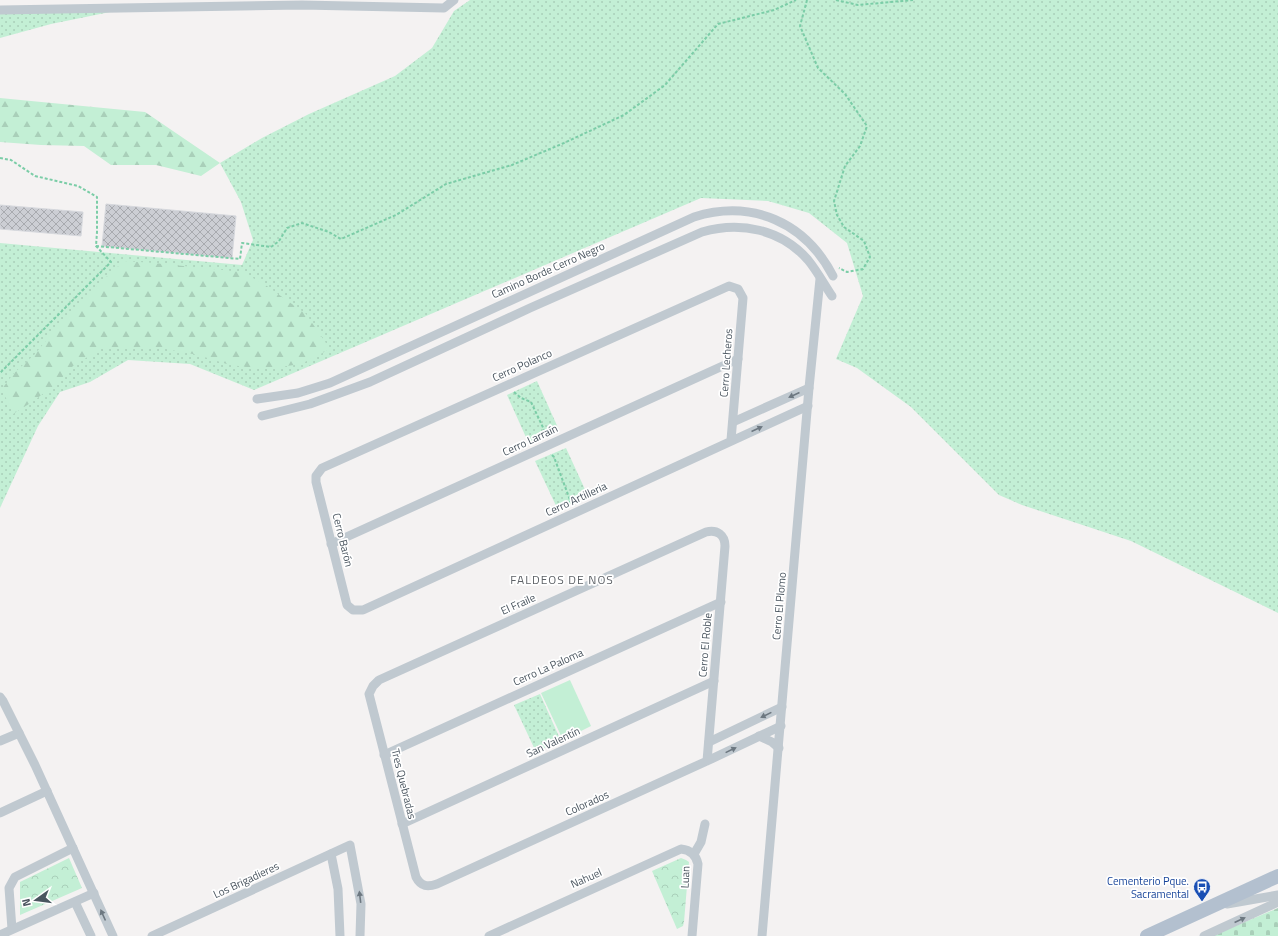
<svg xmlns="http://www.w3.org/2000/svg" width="1278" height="936" viewBox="0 0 1278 936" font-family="'Titillium Web',sans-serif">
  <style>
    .grass { fill: url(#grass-dots) }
    .forest { fill: url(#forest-firs) }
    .cemetery { fill: url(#cemetery-stones) }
    .park { fill: url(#park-crowns) }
    .pitch { fill: #c3efd5 }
    .building { fill: url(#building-cross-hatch); stroke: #d6d8dd }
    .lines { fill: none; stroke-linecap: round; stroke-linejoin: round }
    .path { stroke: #7bcda7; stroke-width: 2; stroke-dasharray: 3 2; stroke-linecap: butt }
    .minor { stroke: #c0c9d0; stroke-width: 9 }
    .primary { stroke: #b3c0cf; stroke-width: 14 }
    .oneway { fill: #6d7881 }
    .labels { text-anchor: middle; stroke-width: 3.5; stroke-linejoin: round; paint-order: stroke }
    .street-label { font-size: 11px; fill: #4a555f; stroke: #fff }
    .transit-label { font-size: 11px; fill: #164399; stroke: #fff; text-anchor: end }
    .neighbourhood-label { font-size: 12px; letter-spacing: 1px; fill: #5e6267; stroke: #fff }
  </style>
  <defs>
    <pattern id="grass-dots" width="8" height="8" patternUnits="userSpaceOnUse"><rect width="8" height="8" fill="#c3efd5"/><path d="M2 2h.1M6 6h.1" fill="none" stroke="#a9cfb9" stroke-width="1.8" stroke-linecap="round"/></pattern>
    <pattern id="forest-firs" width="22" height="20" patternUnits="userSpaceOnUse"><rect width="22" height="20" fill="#c3efd5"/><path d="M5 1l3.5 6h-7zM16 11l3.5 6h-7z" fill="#a9cfb9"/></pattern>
    <pattern id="cemetery-stones" width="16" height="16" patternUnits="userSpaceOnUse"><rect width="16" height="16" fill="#c3efd5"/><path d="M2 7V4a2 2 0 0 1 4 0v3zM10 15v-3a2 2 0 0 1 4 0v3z" fill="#a9cfb9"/></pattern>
    <pattern id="park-crowns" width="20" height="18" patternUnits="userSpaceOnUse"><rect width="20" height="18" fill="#c3efd5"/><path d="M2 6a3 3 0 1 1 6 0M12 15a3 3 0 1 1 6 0" fill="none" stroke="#a9cfb9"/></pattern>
    <pattern id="building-cross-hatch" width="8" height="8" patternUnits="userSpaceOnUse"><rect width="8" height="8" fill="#ccced4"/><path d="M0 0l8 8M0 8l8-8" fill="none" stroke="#a8aaaf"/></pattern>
  </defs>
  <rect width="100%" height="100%" fill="#f4f2f2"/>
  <g class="grass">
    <polygon points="470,0 1278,0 1278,613 1131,541 1022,505 999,495 911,407 857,368 836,359 863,296 847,243 809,213 768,201 701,198 254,390 190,364 128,360 90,382 60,392 38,426 0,508 0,243 242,265 253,240 241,202 220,163 262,138 309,114 395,76 432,48 454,11"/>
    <polygon points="115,11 51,24 0,38 0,12"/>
    <polygon points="537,381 559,430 529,444 507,395"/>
    <polygon points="566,448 588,496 558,510 535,461"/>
    <polygon points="540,694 561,741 536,752 514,705"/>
  </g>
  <g class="forest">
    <polygon points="0,98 145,112 220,163 201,176 156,165 111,165 84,146 41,145 0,142"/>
    <polygon points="124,261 154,263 242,272 264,284 306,314 330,349 301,364 265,369 230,365 198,355 166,349 102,348 73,366 56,384 32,402 13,414 2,389 13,374 35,354 58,326 104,279"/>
  </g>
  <polygon class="cemetery" points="1278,908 1278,936 1212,936"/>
  <g class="park">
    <polygon points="69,858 82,888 20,915 20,882"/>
    <polygon points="681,858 686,860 689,862 684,922 683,926 677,929 652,871"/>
  </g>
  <polygon class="pitch" points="570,680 591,726 563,740 541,693"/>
  <g class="building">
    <polygon points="106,204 236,216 232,258 102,246"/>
    <polygon points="0,205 83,212 81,236 0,229"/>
  </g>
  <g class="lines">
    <g class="path">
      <polyline points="807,0 800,26 818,68 845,94 867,126 860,146 845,166 834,201 837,215 844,227 864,241 870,257 863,269 847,272 839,268"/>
      <polyline points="836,0 858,5 913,0"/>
      <polyline points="0,158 11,160 35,176 78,186 97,197 97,232 96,246 111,262 0,373"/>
      <polyline points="96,246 240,259 242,243 271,247 279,241 287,228 302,223 329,232 341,239 396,215 446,184 512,165 564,143 624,115 665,85 718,24 774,10 796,0"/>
      <polyline points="514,392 521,398 531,402 547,436"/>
      <polyline points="552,455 554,457 570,500 569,504"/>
    </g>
    <g class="minor">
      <polyline points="0,10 302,5 444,8 454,0"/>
      <path d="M 257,399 L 298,393 L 330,383 L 694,217 C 752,199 805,222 833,276"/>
      <path d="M 262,416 L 310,404 L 370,382 L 530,308 L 702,232 C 740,221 781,229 808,260 C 817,271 824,284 832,296"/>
      <polyline points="733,422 809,388"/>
      <polyline points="731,440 743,298 738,289 729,286 322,468 316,476 316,482 347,605 353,610 363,610 808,406"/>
      <polyline points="331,544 738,359"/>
      <polyline points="0,697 3,701 35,765 113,936"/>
      <polyline points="759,736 772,742 779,748"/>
      <polyline points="0,741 19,733"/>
      <polyline points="709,742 782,707"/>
      <polyline points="384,755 721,602"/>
      <path d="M 707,761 L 725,546 C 725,535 717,529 706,532 L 379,680 L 373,686 L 369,694 L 416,877 C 421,887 428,887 437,884 L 707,761 L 781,726"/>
      <polyline points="0,813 47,791"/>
      <polyline points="402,824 714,681"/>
      <polyline points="331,854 338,889 340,936"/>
      <polyline points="694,854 701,842 705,824"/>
      <polyline points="75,902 91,936"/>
      <polyline points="1227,904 1278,895"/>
      <polyline points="12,929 9,888 15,877 73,848"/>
      <polyline points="0,935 94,893"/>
      <polyline points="152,936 350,845 361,904 360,936"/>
      <path d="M 489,936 L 681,849 C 691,850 696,855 698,864 L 692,936"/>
      <polyline points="762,936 809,388 820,279"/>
      <polyline points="1204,936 1278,902"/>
    </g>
    <polyline class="primary" points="1147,936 1278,876"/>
  </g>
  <defs><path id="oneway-solid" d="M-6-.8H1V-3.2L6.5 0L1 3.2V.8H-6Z"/></defs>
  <g class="oneway">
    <use href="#oneway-solid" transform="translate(794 395) rotate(156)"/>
    <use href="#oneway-solid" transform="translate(757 429) rotate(-24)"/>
    <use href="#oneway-solid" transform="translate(766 715) rotate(154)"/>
    <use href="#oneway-solid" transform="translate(731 750) rotate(-26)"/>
    <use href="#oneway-solid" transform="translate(360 897) rotate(-97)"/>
    <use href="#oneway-solid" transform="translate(103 915) rotate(-114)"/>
    <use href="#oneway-solid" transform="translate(1240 920) rotate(-25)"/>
  </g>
  <defs>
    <g id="bus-pin" transform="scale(0.9)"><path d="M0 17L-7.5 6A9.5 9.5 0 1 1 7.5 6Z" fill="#1a4fb4" stroke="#fff"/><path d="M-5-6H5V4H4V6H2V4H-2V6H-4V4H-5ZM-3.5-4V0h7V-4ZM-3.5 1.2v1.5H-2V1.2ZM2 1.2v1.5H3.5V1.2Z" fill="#fff"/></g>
  </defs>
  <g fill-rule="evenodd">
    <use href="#bus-pin" x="1202" y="887"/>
  </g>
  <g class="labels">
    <g class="street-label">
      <text transform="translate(548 270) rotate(-24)" y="4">Camino Borde Cerro Negro</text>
      <text transform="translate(726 363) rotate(-86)" y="4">Cerro Lecheros</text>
      <text transform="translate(522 365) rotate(-24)" y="4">Cerro Polanco</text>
      <text transform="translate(530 440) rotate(-25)" y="4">Cerro Larraín</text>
      <text transform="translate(576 499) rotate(-25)" y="4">Cerro Artilleria</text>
      <text transform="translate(343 540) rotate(76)" y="4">Cerro Barón</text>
      <text transform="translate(518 604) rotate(-24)" y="4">El Fraile</text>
      <text transform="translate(779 606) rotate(-85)" y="4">Cerro El Plomo</text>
      <text transform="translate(705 645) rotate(-85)" y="4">Cerro El Roble</text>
      <text transform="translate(548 667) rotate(-24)" y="4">Cerro La Paloma</text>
      <text transform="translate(553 742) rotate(-25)" y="4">San Valentín</text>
      <text transform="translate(404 784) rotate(76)" y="4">Tres Quebradas</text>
      <text transform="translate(587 803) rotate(-24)" y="4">Colorados</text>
      <text transform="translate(685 877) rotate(-87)" y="4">Luan</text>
      <text transform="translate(586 878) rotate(-24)" y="4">Nahuel</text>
      <text transform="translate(246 880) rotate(-25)" y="4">Los Brigadieres</text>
    </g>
    <g class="transit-label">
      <text x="1189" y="885">Cementerio Pque.<tspan x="1189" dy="13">Sacramental</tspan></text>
    </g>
    <g class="neighbourhood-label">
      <text x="562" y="584">FALDEOS DE NOS</text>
    </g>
  </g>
  <g transform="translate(36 900) rotate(256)" stroke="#ffffff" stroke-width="3" paint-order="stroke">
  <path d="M0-3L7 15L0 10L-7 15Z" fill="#4a555f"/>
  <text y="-6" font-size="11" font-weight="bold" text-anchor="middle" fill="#4a555f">N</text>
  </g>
</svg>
